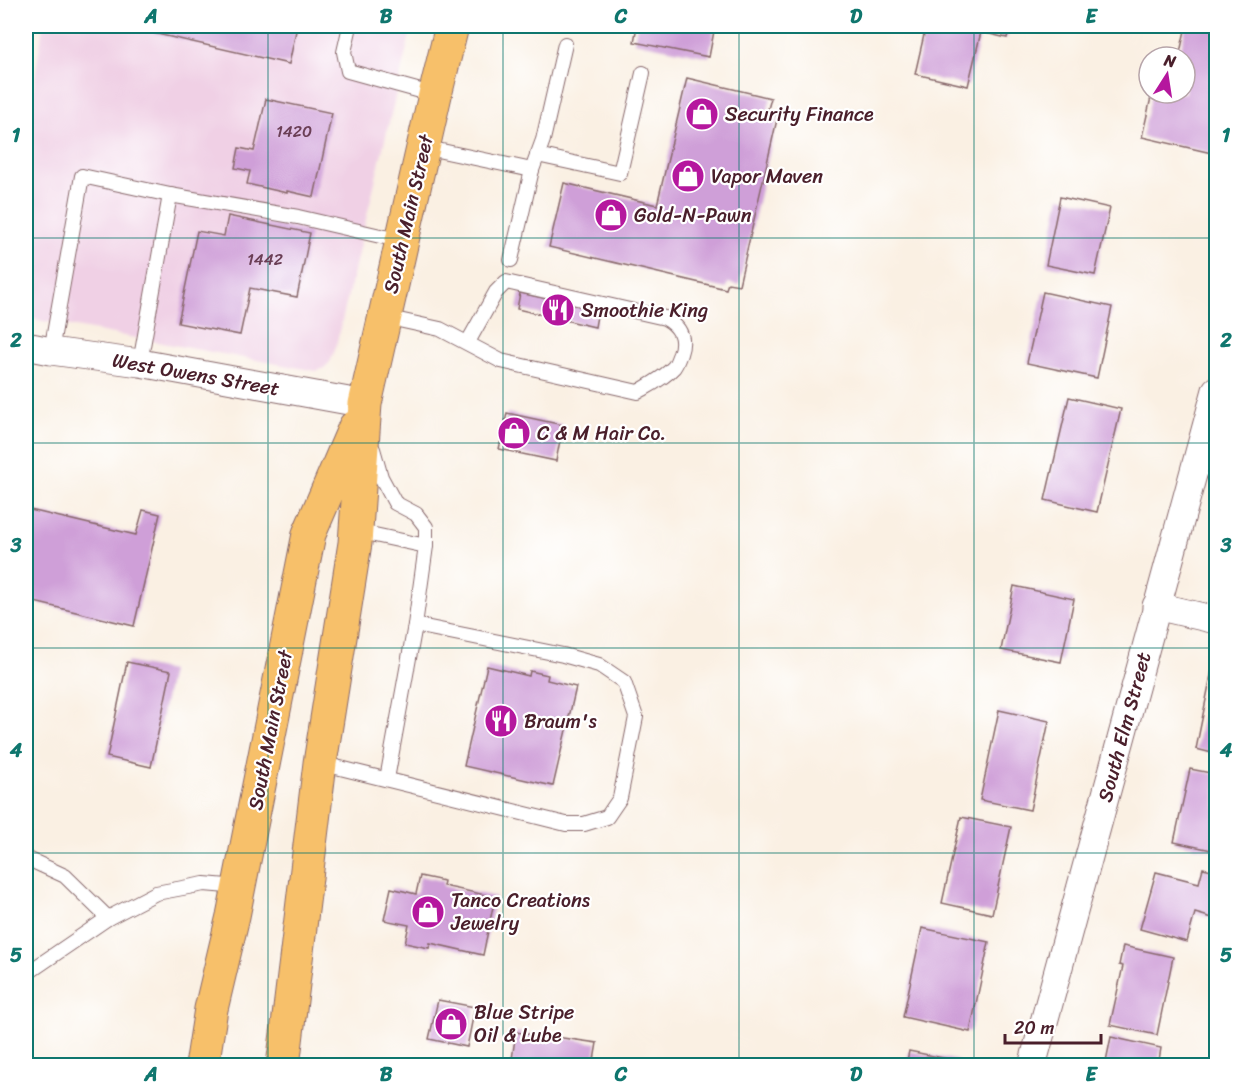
<svg xmlns="http://www.w3.org/2000/svg" width="1242" height="1091" viewBox="0 0 1242 1091" font-family="Sriracha,sans-serif">
  <style>
    .built { fill: #f0d0e5 }
    .building { fill: #cf9fd8 }
    .lines { fill: none; stroke-linecap: round; stroke-linejoin: round }
    .service-casing { stroke: #88686b; stroke-width: 16 }
    .minor-casing { stroke: #88686b; stroke-width: 29 }
    .primary-casing { stroke: #88686b; stroke-width: 35 }
    .service { stroke: #fff; stroke-width: 14 }
    .minor { stroke: #fff; stroke-width: 27 }
    .primary { stroke: #f7c06b; stroke-width: 33 }
    .grid { fill: none; stroke: #0f766e; stroke-width: 1.5; stroke-opacity: 0.55 }
    .labels { text-anchor: middle; stroke-width: 4.5; stroke-linejoin: round; paint-order: stroke }
    .number-label { font-size: 16px; fill: #6b3f56 }
    .poi-label { font-size: 20px; fill: #4a1f2b; stroke: #fff; text-anchor: start }
    .street-label { font-size: 20px; fill: #4a1f2b; stroke: #fff }
    .neatline { fill: none; stroke: #0f766e; stroke-width: 2 }
    .grid-label { font-size: 20px; text-anchor: middle; font-weight: bold; fill: #0f766e }
  </style>
  <rect width="100%" height="100%" fill="#fff"/>
  <filter id="ink" filterUnits="userSpaceOnUse"><feTurbulence type="fractalNoise" baseFrequency=".0167" numOctaves="2"/><feDisplacementMap in="SourceGraphic" scale="12" xChannelSelector="R" yChannelSelector="G"/><feConvolveMatrix kernelMatrix="1 2 1 2 8 2 1 2 1" color-interpolation-filters="sRGB"/></filter>
  <filter id="wash" filterUnits="userSpaceOnUse"><feTurbulence type="fractalNoise" baseFrequency=".008" numOctaves="4" result="noise"/><feDisplacementMap in="SourceGraphic" scale="24" xChannelSelector="R" yChannelSelector="G"/><feGaussianBlur stdDeviation="1.35" result="paint"/><feColorMatrix in="noise" values="0 0 0 0 0 0 0 0 0 0 0 0 0 0 0 0 0 1.4 0 .05"/><feComposite in="paint" operator="in"/></filter>
  <g filter="url(#wash)">
    <rect width="100%" height="100%" fill="#faf0e3"/>
    <polygon class="built" points="43,26 412,26 335,350 330,362 324,368 316,371 305,369 26,318 26,137"/>
    <g id="blocks">
      <g class="building">
        <polygon points="122,26 297,26 289,64"/>
        <polygon points="637,26 715,26 709,57 634,42"/>
        <polygon points="926,26 1010,26 1007,38 981,32 968,86 915,74"/>
        <polygon points="1186,26 1216,26 1216,154 1142,137 1152,93 1185,93 1185,57 1179,57"/>
        <polygon points="687,78 771,98 767,113 778,115 739,285 728,283 726,289 549,247 564,183 657,205"/>
        <polygon points="266,99 332,113 314,197 287,191 287,193 247,184 250,171 235,168 239,148 254,151"/>
        <polygon points="1060,197 1110,208 1095,275 1046,265"/>
        <polygon points="228,216 310,233 297,297 250,288 240,335 178,323 197,231 224,236"/>
        <polygon points="1043,292 1112,307 1097,378 1027,363"/>
        <polygon points="520,293 598,310 595,327 517,309"/>
        <polygon points="1069,397 1121,409 1097,512 1045,500"/>
        <polygon points="507,413 563,425 556,461 499,449"/>
        <polygon points="26,509 136,535 143,510 160,514 134,626 26,600"/>
        <polygon points="1014,586 1074,599 1061,662 1001,650"/>
        <polygon points="127,662 171,671 151,767 107,757"/>
        <polygon points="487,666 529,676 530,671 548,675 547,680 576,687 553,786 464,766"/>
        <polygon points="1212,670 1216,671 1216,754 1196,749"/>
        <polygon points="999,710 1049,721 1030,810 980,800"/>
        <polygon points="1190,769 1216,774 1216,851 1174,842"/>
        <polygon points="961,817 1011,827 992,914 942,903"/>
        <polygon points="1203,868 1216,871 1216,919 1195,913 1187,942 1140,929 1156,872 1199,883"/>
        <polygon points="420,876 444,881 443,886 495,897 483,955 430,943 429,948 405,943 409,925 384,920 391,888 416,894"/>
        <polygon points="922,928 989,942 970,1032 903,1017"/>
        <polygon points="1123,946 1173,957 1157,1035 1110,1025 1123,966 1119,965"/>
        <polygon points="438,1000 475,1007 467,1047 429,1039"/>
        <polygon points="516,1032 548,1038 549,1036 597,1043 593,1066 511,1066"/>
        <polygon points="1111,1037 1161,1048 1158,1066 1105,1066"/>
        <polygon points="909,1051 958,1061 957,1066 906,1066"/>
      </g>
    </g>
  </g>
  <g filter="url(#ink)">
    <use href="#blocks" fill-opacity="0" stroke="#88686b" stroke-width="1.5"/>
    <g class="lines">
      <g class="service-casing">
        <g id="service">
          <polyline points="350,26 344,52 348,71 435,95"/>
          <polyline points="423,147 532,170"/>
          <polyline points="537,155 620,173 643,73"/>
          <polyline points="511,260 532,170 543,140 565,44"/>
          <path d="M 385,317 L 440,329 L 501,361 L 638,392 C 650,385 664,378 674,367 C 677,363 678,358 680,354 C 686,337 679,326 665,318 L 506,282 L 496,292 L 468,342"/>
          <polyline points="51,351 82,176 170,195 298,217 402,241"/>
          <polyline points="140,363 170,195"/>
          <polyline points="373,449 381,477 395,503 416,514 426,527 426,546 415,625 387,779"/>
          <polyline points="356,531 426,546"/>
          <polyline points="320,763 566,824 584,824 607,817 620,798 636,717 624,682 599,665 563,655 415,625"/>
          <polyline points="26,858 65,876 108,918"/>
          <polyline points="26,974 108,918 156,893 204,884 239,887"/>
        </g>
      </g>
      <g class="minor-casing">
        <g id="minor">
          <polyline points="26,346 51,351 140,363 365,404"/>
          <polyline points="1156,606 1216,620"/>
          <polyline points="1032,1066 1216,390"/>
        </g>
      </g>
      <g class="primary-casing">
        <g id="primary">
          <polyline points="202,1066 211,1009 233,916 309,534 355,427"/>
          <polyline points="283,1066 320,763 355,543 365,404 435,95 452,26"/>
        </g>
      </g>
      <use href="#service" class="service"/>
      <use href="#minor" class="minor"/>
      <use href="#primary" class="primary"/>
    </g>
  </g>
  <path class="grid" d="M 268,26 L 268,1066M 503,26 L 503,1066M 739,26 L 739,1066M 974,26 L 974,1066M 26,238 L 1216,238M 26,443 L 1216,443M 26,648 L 1216,648M 26,853 L 1216,853"/>
  <defs>
    <g id="shop-disc" transform="scale(1.725)"><circle r="9.5" fill="#b5179e" stroke="#fff"/><path d="M-5-2.5h2.3a2.7 3.5 0 0 1 5.4 0H5L5.5 6h-11ZM-1.5-2.5h3a1.5 2.3 0 0 0-3 0Z" fill="#fff"/></g>
    <g id="restaurant-disc" transform="scale(1.725)"><circle r="9.5" fill="#b5179e" stroke="#fff"/><path d="M-5-6h1v4h1v-4h1v4h1v-4h1v5L-1.5 .5V6h-2V.5L-5-1ZM5-6V6H3V1.5H1.5Q1.5-4 5-6Z" fill="#fff"/></g>
  </defs>
  <g fill-rule="evenodd">
    <use href="#shop-disc" x="702" y="114"/>
    <use href="#shop-disc" x="688" y="176"/>
    <use href="#shop-disc" x="611" y="215"/>
    <use href="#restaurant-disc" x="558" y="310"/>
    <use href="#shop-disc" x="514" y="433"/>
    <use href="#restaurant-disc" x="501" y="721"/>
    <use href="#shop-disc" x="428" y="912"/>
    <use href="#shop-disc" x="451" y="1024"/>
  </g>
  <g class="labels">
    <g class="number-label">
      <text x="294" y="137">1420</text>
      <text x="265" y="265">1442</text>
    </g>
    <g class="poi-label">
      <text x="725" y="121">Security Finance</text>
      <text x="711" y="183">Vapor Maven</text>
      <text x="634" y="222">Gold-N-Pawn</text>
      <text x="581" y="317">Smoothie King</text>
      <text x="537" y="440">C &amp; M Hair Co.</text>
      <text x="524" y="728">Braum's</text>
      <text x="451" y="907">Tanco Creations<tspan x="451" dy="23">Jewelry</tspan></text>
      <text x="474" y="1019">Blue Stripe<tspan x="474" dy="23">Oil &amp; Lube</tspan></text>
    </g>
    <g class="street-label">
      <text transform="translate(408 214) rotate(-77)" y="7">South Main Street</text>
      <text transform="translate(196 374) rotate(10)" y="7">West Owens Street</text>
      <text transform="translate(1124 727) rotate(-75)" y="7">South Elm Street</text>
      <text transform="translate(270 730) rotate(-79)" y="7">South Main Street</text>
    </g>
  </g>
  <rect width="1242" height="1091" fill="none" stroke="#fff" stroke-width="66"/>
  <g transform="translate(1167 75) rotate(12)"><circle r="28" fill="#ffffff" stroke="#b7a5aa" stroke-width="1.5"/>
  <path d="M0-4.5L10 22L0 15L-10 22Z" fill="#b5179e"/>
  <text y="-9" font-size="16" font-weight="bold" text-anchor="middle" fill="#4a1f2b">N</text>
  </g>
  <path d="M1005 1034v9h96v-9" fill="none" stroke="#4a1f2b" stroke-width="3"/>
  <text x="1014" y="1034" font-size="18" fill="#4a1f2b" stroke="#ffffff" stroke-width="4.5" paint-order="stroke">20 m</text>
  <rect x="33" y="33" width="1176" height="1025" class="neatline"/>
  <g class="grid-label">
    <text x="151" y="23">A</text>
    <text x="386" y="23">B</text>
    <text x="621" y="23">C</text>
    <text x="856" y="23">D</text>
    <text x="1091" y="23">E</text>
    <text x="16" y="142">1</text>
    <text x="1226" y="142">1</text>
    <text x="16" y="347">2</text>
    <text x="1226" y="347">2</text>
    <text x="16" y="552">3</text>
    <text x="1226" y="552">3</text>
    <text x="16" y="757">4</text>
    <text x="1226" y="757">4</text>
    <text x="16" y="962">5</text>
    <text x="1226" y="962">5</text>
    <text x="151" y="1081">A</text>
    <text x="386" y="1081">B</text>
    <text x="621" y="1081">C</text>
    <text x="856" y="1081">D</text>
    <text x="1091" y="1081">E</text>
  </g>
</svg>
